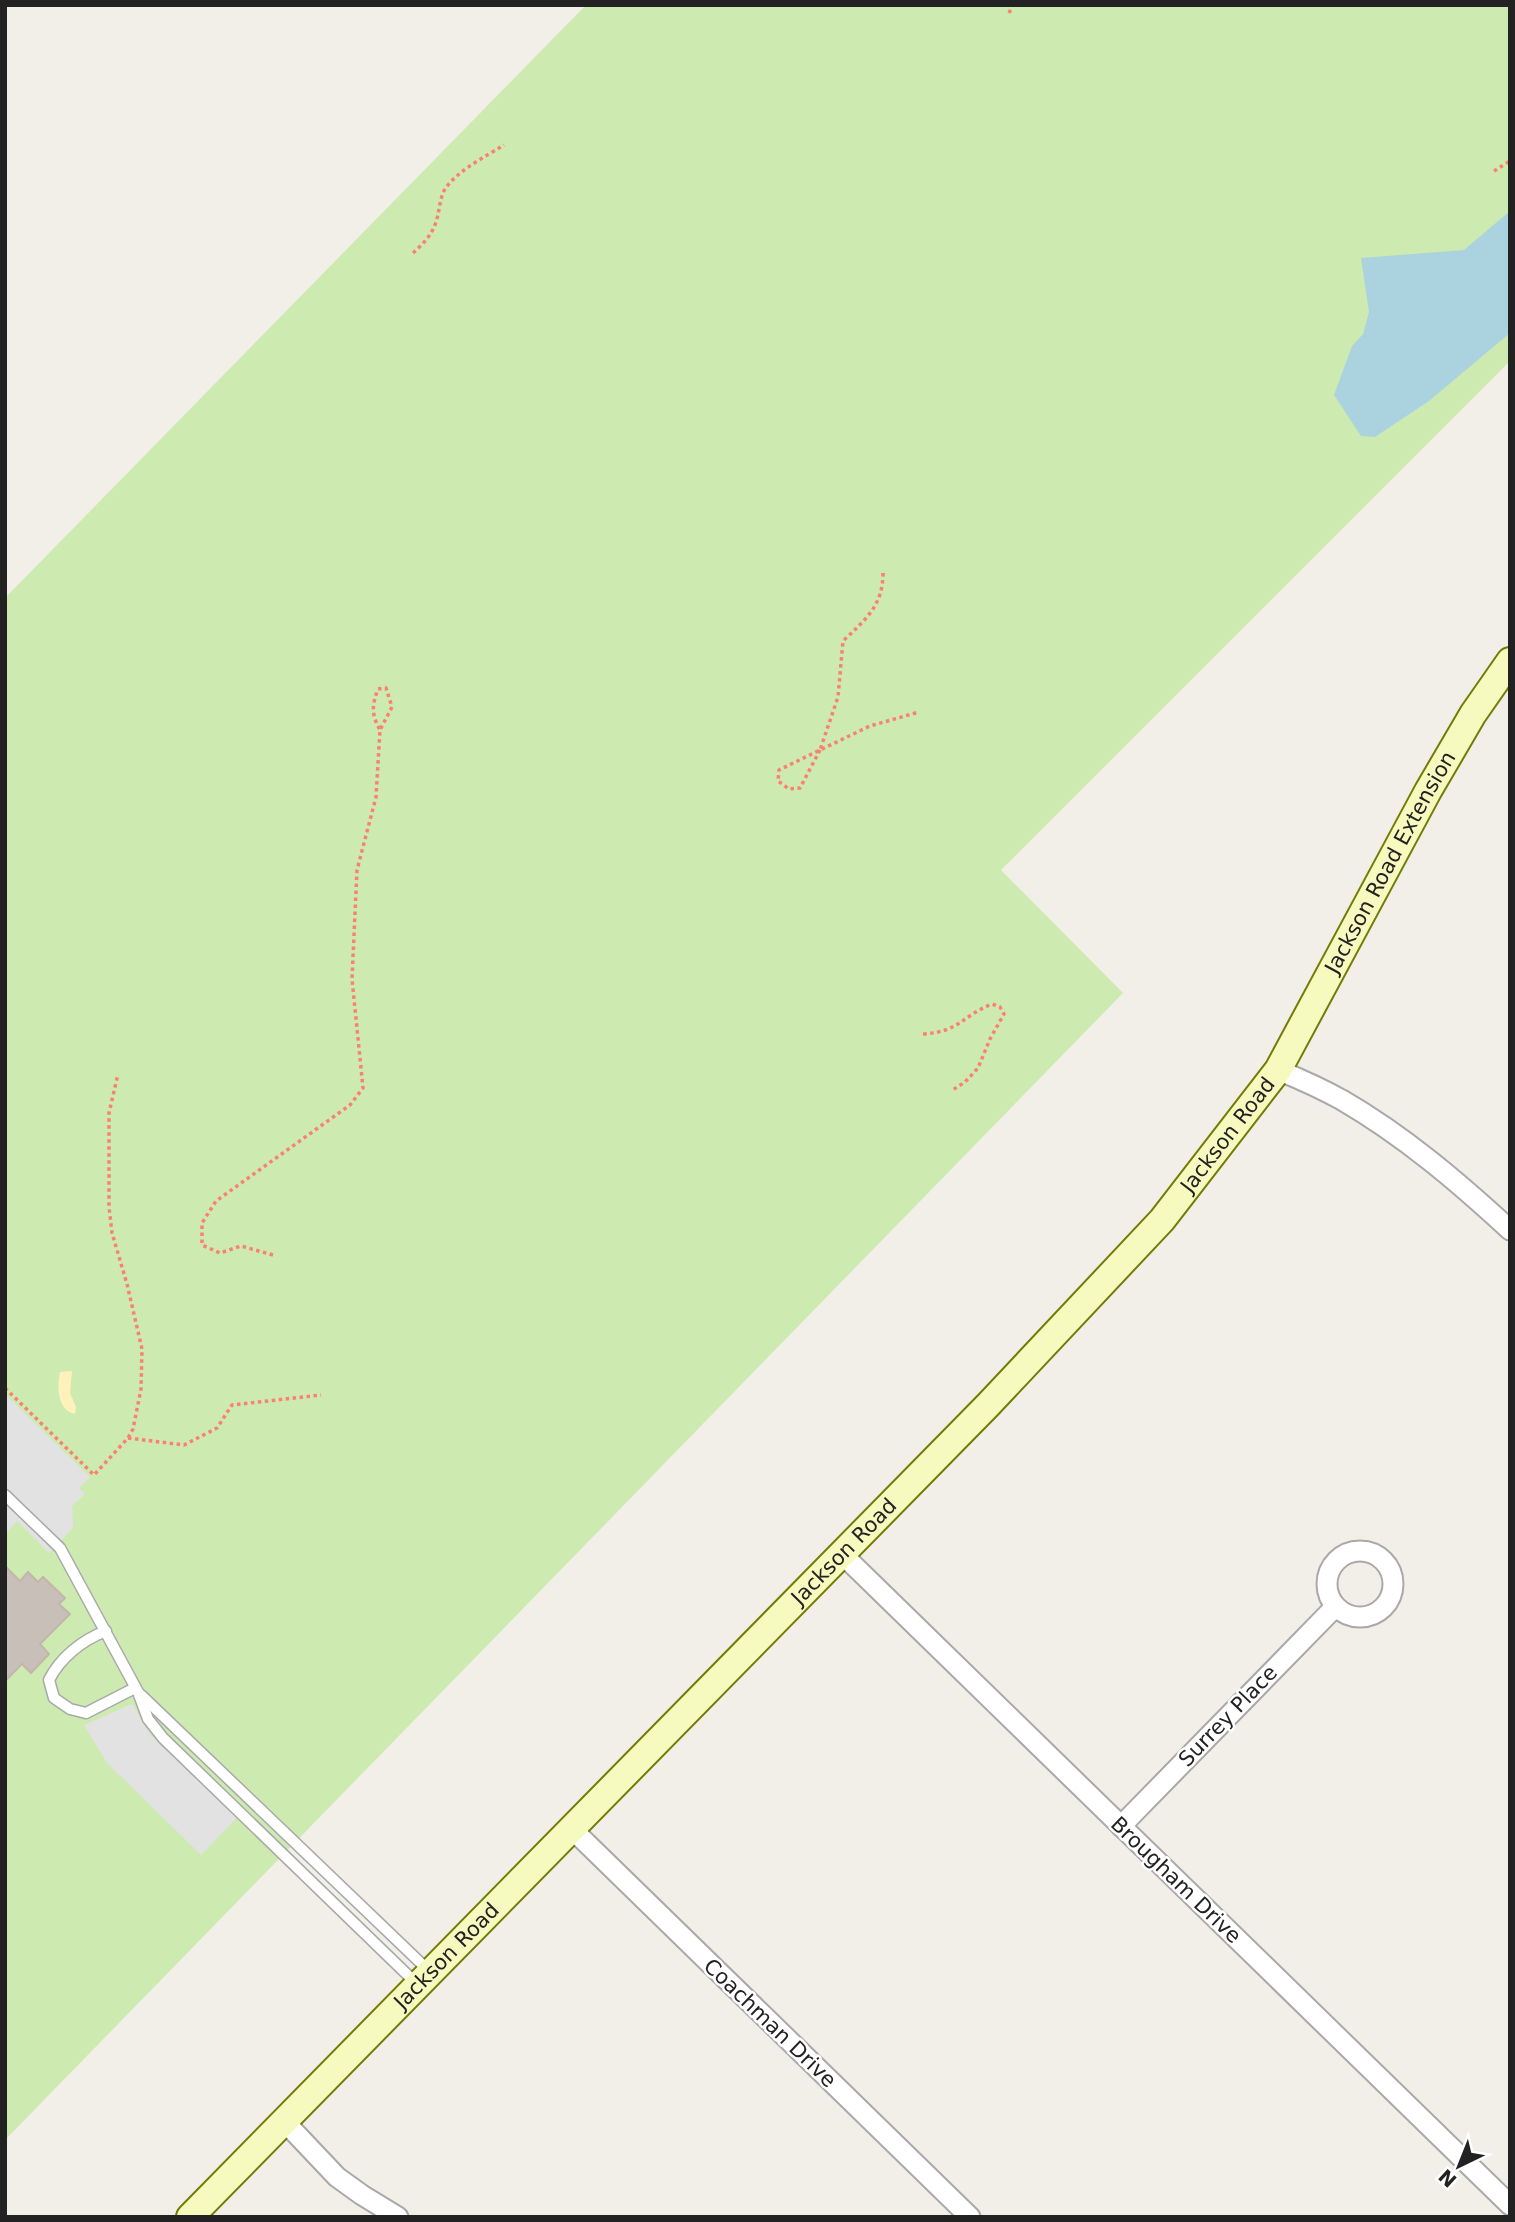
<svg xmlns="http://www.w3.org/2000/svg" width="1515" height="2222" viewBox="0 0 1515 2222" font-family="'DejaVu Sans',sans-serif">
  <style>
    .grass { fill: #cdebb0 }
    .sand { fill: #fff1ba }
    .parking { fill: #e2e2e2 }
    .water { fill: #aad3df }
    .building { fill: #c7bfb8; stroke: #c4b6ab; stroke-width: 2 }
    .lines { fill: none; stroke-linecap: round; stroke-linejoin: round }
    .lane-casing { stroke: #a9a9a9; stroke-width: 13 }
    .street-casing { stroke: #a9a9a9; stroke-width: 23 }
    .secondary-casing { stroke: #707d05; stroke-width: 30 }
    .path { stroke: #fa8072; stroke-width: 3.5; stroke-dasharray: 3.5 3.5; stroke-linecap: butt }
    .lane { stroke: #fff; stroke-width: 10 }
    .street { stroke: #fff; stroke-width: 19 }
    .secondary { stroke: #f7fabf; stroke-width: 26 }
    .labels { text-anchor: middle; stroke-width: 5; stroke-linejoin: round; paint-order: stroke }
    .street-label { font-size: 21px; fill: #222; stroke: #fff }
  </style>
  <rect width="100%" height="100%" fill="#f2efe9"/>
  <polygon class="grass" points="586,5 1510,5 1510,361 1001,870 1123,993 5,2140 5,598"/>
  <path class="sand" d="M 72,1371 L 70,1393 L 76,1407 L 75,1414 C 57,1410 57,1387 60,1372 Z"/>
  <g class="parking">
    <polygon points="5,1394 90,1477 79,1488 85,1494 72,1506 73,1528 49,1553 17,1521 7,1532 5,1530"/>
    <polygon points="132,1704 149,1733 237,1818 201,1855 107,1763 84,1725"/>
  </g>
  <polygon class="water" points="1510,211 1510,333 1429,401 1375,437 1361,436 1334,395 1352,346 1363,334 1369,312 1361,258 1464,250"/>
  <polygon class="building" points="5,1566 20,1581 28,1572 38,1582 43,1577 65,1598 59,1604 70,1614 40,1644 49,1654 31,1673 22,1664 5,1681"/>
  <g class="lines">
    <g class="lane-casing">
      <g id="lane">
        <polyline points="5,1495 60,1548 138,1692 148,1719 163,1738 417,1984"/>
        <path d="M 106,1631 C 82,1640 60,1658 49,1680 L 54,1698 L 70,1709 L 86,1713 L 135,1688"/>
        <polyline points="141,1695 428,1970"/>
      </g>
    </g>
    <g class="street-casing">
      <g id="street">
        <path d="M 1278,1070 C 1300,1079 1322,1089 1342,1100 C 1404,1136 1458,1182 1510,1230"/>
        <circle cx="1360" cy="1584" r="33"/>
        <polyline points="842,1554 1510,2205"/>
        <polyline points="1121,1826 1335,1607"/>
        <polyline points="571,1828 970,2217"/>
        <polyline points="284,2121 337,2177 362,2195 398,2217"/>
      </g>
    </g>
    <g class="secondary-casing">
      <g id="secondary">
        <path id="s1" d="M 190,2217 L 988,1405 L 1162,1220 L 1278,1070 L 1428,791 L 1473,714 L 1510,661"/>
      </g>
    </g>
    <g class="path">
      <polyline points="1009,13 1013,5"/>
      <polyline points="1494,171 1510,161"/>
      <path d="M 413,253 C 423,244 432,235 436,222 C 440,210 439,200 445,189 C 458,170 485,157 504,145"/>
      <path d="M 883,573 C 883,606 865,620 843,641 L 838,697 L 820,750 L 870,726 L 919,712"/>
      <polygon points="820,750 800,788 789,789 778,781 779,770"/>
      <path d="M 923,1034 C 959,1032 962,1016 992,1004 L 1000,1007 L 1004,1014 L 990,1039 L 978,1068 L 965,1082 L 951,1091"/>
      <path d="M 273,1255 L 241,1246 L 220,1253 L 202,1245 L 202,1223 L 216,1201 L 350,1105 L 363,1088 L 352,979 L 357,870 L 376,797 L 380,730 L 392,707 L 386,688 L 378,689 C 372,705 371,714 380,730"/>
      <polyline points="5,1388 94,1475 128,1438 133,1429 141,1389 142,1349 127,1284 112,1233 109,1207 109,1113 118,1074"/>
      <polyline points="128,1438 184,1445 217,1428 232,1405 321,1395"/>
    </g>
    <use href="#lane" class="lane"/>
    <use href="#street" class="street"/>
    <use href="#secondary" class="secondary"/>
  </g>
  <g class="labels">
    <g class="street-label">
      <text dy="7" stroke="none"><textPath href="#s1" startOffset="1818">Jackson Road Extension</textPath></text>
      <text dy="7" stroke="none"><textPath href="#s1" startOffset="1500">Jackson Road</textPath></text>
      <text dy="7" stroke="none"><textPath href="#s1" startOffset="933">Jackson Road</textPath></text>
      <text transform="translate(1228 1716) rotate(-46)" y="7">Surrey Place</text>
      <text transform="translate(1176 1880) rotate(44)" y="7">Brougham Drive</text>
      <text dy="7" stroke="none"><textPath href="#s1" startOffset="366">Jackson Road</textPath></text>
      <text transform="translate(770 2023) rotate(44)" y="7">Coachman Drive</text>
    </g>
  </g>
  <rect width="1515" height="2222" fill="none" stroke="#222222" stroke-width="14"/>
  <g transform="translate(1459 2166) rotate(223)" stroke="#ffffff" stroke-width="5" paint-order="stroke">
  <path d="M0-5L12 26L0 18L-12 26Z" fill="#222222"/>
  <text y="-10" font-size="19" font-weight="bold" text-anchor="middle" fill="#222222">N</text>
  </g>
</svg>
